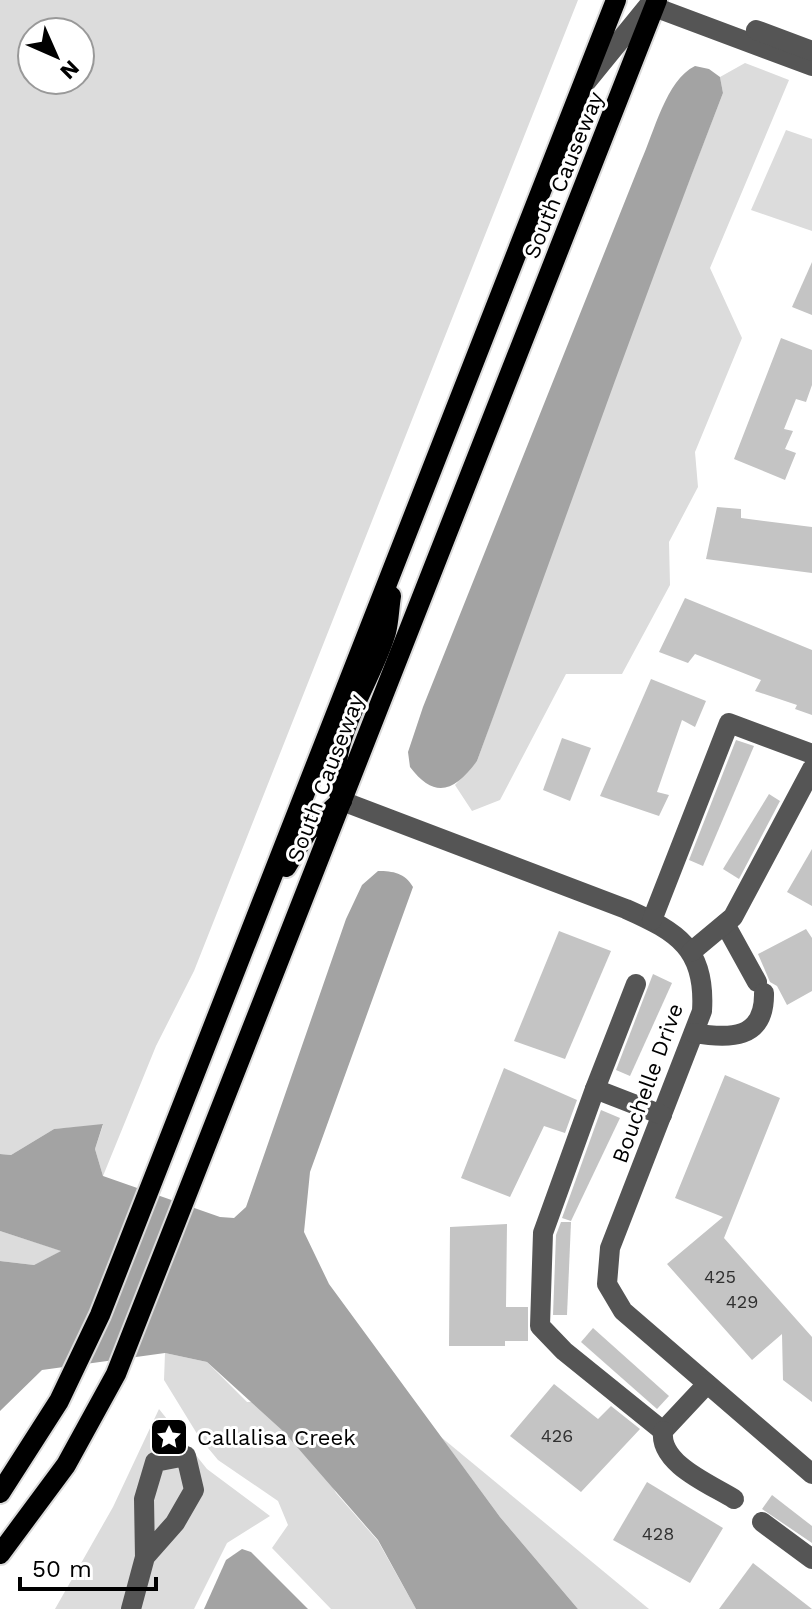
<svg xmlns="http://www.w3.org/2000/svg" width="812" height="1609" viewBox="0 0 812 1609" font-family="'Work Sans',sans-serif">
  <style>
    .green { fill: #dcdcdc; fill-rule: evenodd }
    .water { fill: #a3a3a3 }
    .building { fill: #c4c4c4 }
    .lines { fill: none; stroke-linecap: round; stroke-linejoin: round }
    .major-casing { stroke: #dbdbdb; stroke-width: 24 }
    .minor { stroke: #555; stroke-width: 20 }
    .major { stroke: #000; stroke-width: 20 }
    .labels { text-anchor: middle; stroke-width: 6; stroke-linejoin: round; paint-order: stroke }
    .number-label { font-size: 18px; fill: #313131 }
    .street-label { font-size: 22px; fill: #000; stroke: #fff }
    .poi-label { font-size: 22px; fill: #000; stroke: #fff; text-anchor: start }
  </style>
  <rect width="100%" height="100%" fill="#fff"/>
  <g class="green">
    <path d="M 0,0 L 578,0 L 194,971 L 156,1046 L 103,1176 L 95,1149 L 103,1125 L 54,1129 L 11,1155 L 0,1154 ZM 32,32 L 80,32 L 80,80 L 32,80 Z"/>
    <polygon points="745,63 789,80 710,268 742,338 695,452 698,487 669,542 670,585 622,674 566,674 500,800 472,811 455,785 477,761 640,307 723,93 720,77"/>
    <polygon points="786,130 812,139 812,231 751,210"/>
    <polygon points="0,1231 62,1251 34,1265 0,1261"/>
    <polygon points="165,1353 207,1362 247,1402 285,1401 336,1493 378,1541 416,1609 331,1609 272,1548 288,1525 278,1501 218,1460 199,1437 164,1380"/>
    <polygon points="159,1409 207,1469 270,1516 227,1543 194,1609 55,1609 113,1507"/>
    <polygon points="441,1437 649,1609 578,1609 500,1517"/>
  </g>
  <g class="water">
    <path d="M 695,66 L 709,69 L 720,77 L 723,93 C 637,314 559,538 477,761 C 455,791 435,800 410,767 L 408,752 L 423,707 L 641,161 C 654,133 666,80 695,66 Z"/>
    <path d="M 378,871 C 393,871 405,873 413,887 L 310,1172 L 304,1232 L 329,1284 L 500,1517 L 578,1609 L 416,1609 L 378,1540 L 284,1432 L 207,1362 L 165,1353 L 42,1370 L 0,1411 L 0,1261 L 34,1265 L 61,1251 L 0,1231 L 0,1154 L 11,1155 L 54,1129 L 103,1124 L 95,1149 L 103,1176 L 220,1217 L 234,1218 L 246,1207 L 346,919 L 362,885 Z"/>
    <polygon points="242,1549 251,1552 308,1609 204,1609 226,1560"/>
  </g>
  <g class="building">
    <polygon points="812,262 812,315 792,307"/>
    <polygon points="781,338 812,350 812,385 806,402 796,399 784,429 793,431 785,449 796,453 785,480 734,459"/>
    <polygon points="717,507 741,509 741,518 812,527 812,573 706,559"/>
    <polygon points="685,598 812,650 812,715 795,709 797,705 755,691 761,680 695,654 688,663 659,652"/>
    <polygon points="651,679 706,701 695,727 682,720 657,792 669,795 659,816 600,796"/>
    <polygon points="562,738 591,748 570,801 543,790"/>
    <polygon points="736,740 754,746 703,866 689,860"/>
    <polygon points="769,794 780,801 739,879 723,869"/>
    <polygon points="812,849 812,906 787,892"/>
    <polygon points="806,929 812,938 812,991 787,1005 777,986 770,982 758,954"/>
    <polygon points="559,931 611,951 565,1059 514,1041"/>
    <polygon points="653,974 672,983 630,1076 616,1070"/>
    <polygon points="504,1068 577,1100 565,1133 544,1126 510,1197 461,1178"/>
    <polygon points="725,1075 780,1098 724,1238 812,1337 812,1402 783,1380 782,1334 752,1360 667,1264 723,1217 675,1198"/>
    <polygon points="601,1110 620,1118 571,1221 562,1218"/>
    <polygon points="561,1222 571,1222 567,1315 553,1315 556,1235"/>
    <polygon points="507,1224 506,1307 528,1307 528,1341 505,1341 505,1346 449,1346 450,1227"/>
    <polygon points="593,1328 669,1396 657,1409 581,1342"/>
    <polygon points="554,1384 598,1419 611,1406 640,1429 581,1492 510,1436"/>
    <polygon points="647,1482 723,1528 690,1583 613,1540"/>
    <polygon points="772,1495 812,1526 812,1543 762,1509"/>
    <polygon points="753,1563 812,1609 719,1609"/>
  </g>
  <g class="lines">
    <g class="major-casing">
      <g id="major">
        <path d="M 342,801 C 319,750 372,682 386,632 C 389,621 389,608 391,596"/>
        <polyline points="286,867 307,832 339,803"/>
        <polyline points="0,1493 59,1401 100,1315 616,0"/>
        <polyline points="0,1554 66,1465 116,1374 657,0"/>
      </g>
    </g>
    <g class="minor">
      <polyline points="654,0 654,7 812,66"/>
      <polyline points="756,30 812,51"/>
      <polyline points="587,81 653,0"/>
      <path d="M 342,801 L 626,909 C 678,932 706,949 702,1011 L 610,1248 L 607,1284 L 623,1311 L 812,1474"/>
      <polyline points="652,920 729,723 812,754"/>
      <polyline points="725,924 757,982"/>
      <polyline points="691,952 733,917 812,769"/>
      <path d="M 694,1033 C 729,1039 765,1040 764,993"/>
      <polyline points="595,1089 636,984"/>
      <polyline points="662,1115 595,1089 543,1233 540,1326 564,1351 663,1431 707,1384"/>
      <path d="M 663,1431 C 659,1464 710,1484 734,1499"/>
      <polyline points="762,1522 812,1559"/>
      <polyline points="131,1609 145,1557 144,1499 155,1462 186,1456 194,1490 175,1523 145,1557"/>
    </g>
    <use href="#major" class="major"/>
  </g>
  <defs>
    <g id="sight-square" transform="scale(2)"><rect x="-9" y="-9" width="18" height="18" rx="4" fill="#000" stroke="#fff"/><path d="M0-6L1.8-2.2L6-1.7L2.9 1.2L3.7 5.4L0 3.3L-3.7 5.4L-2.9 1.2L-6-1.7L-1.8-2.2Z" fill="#fff"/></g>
  </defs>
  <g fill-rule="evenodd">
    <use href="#sight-square" x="169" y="1437"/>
  </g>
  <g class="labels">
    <g class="number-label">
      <text x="720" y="1283">425</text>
      <text x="742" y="1308">429</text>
      <text x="557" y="1442">426</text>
      <text x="658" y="1540">428</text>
    </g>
    <g class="street-label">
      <text transform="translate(563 175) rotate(-68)" y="8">South Causeway</text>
      <text transform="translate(325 778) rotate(-69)" y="8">South Causeway</text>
      <text transform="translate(647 1083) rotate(-70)" y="8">Bouchelle Drive</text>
    </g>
    <g class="poi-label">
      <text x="197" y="1445">Callalisa Creek</text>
    </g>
  </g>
  <g transform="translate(56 56) rotate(135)"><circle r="38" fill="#ffffff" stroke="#999999" stroke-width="2"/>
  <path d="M0-6L14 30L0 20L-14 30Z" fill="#000000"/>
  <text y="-12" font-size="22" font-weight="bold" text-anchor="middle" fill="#000000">N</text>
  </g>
  <path d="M20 1577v12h136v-12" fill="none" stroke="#000000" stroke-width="4"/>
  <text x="32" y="1577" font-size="24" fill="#000000" stroke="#ffffff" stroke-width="6" paint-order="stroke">50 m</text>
</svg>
